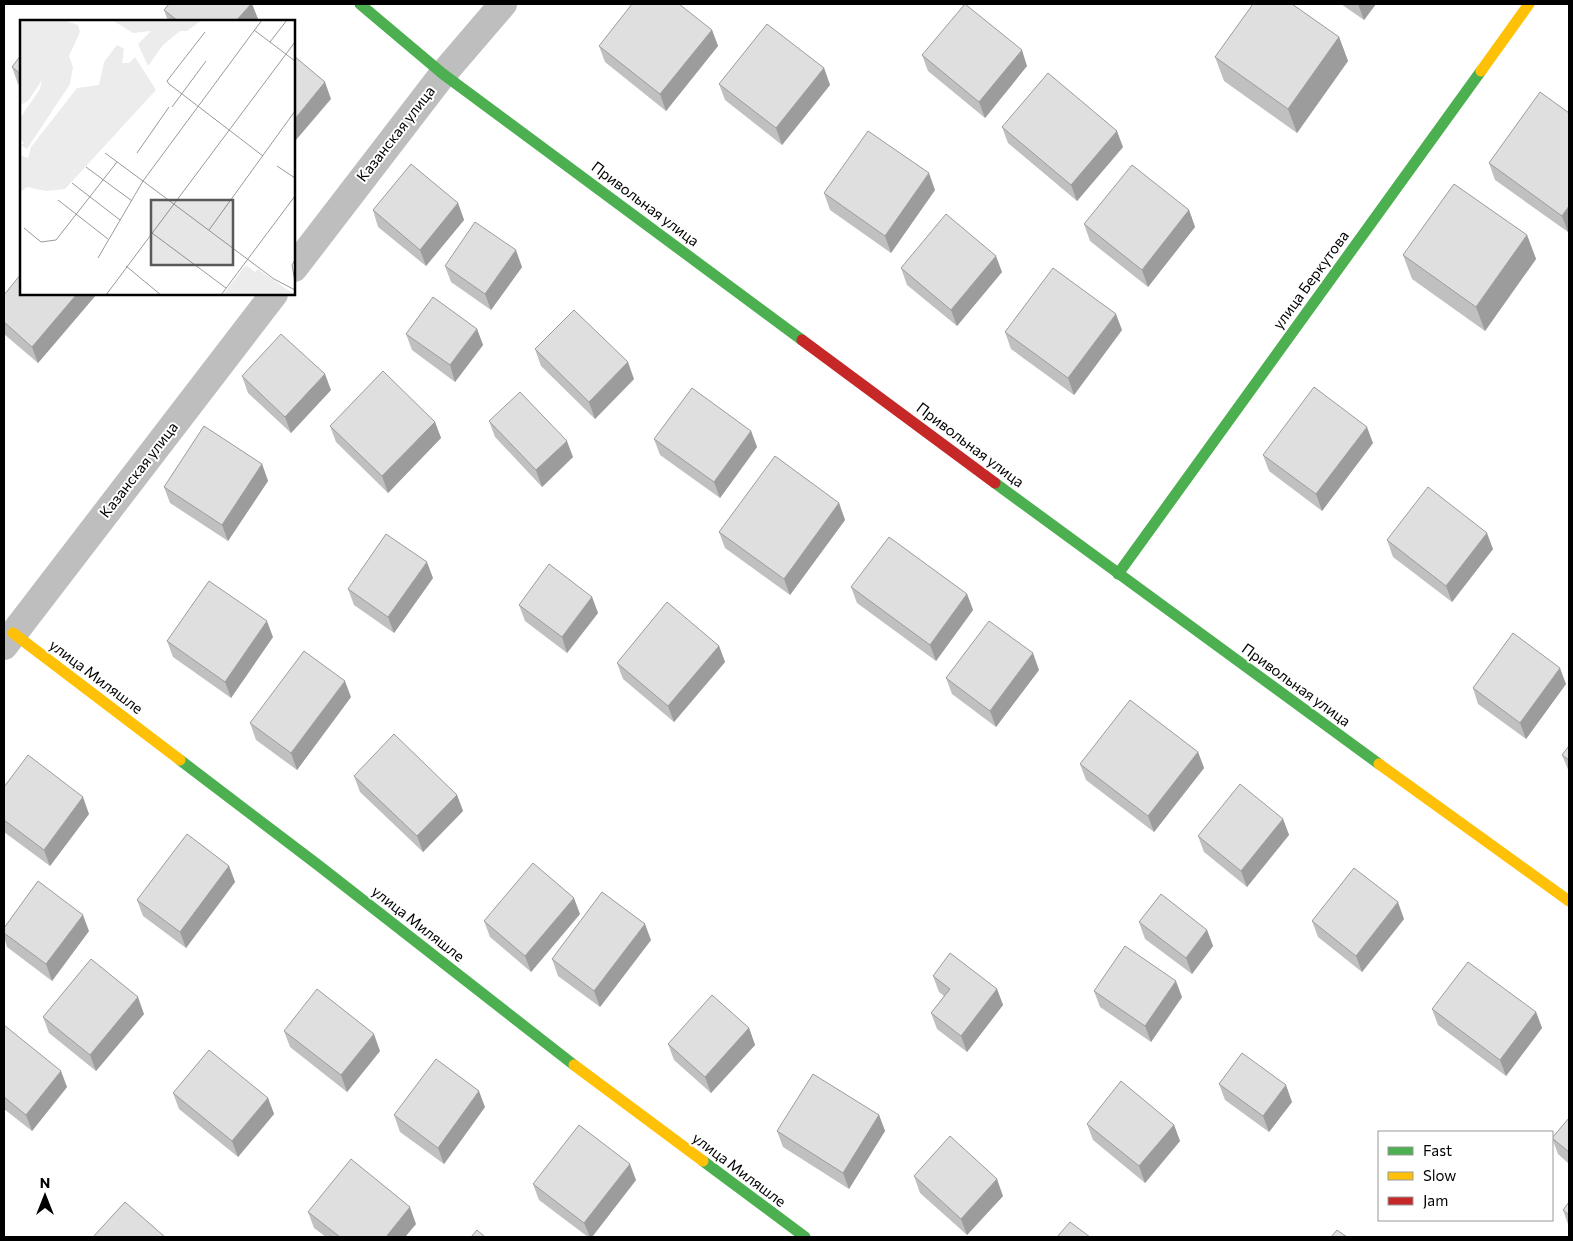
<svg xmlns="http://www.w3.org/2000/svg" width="1573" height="1241" viewBox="0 0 1573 1241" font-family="Commissioner,sans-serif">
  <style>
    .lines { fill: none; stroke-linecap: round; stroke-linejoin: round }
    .street { stroke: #bebebe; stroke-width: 28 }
    .fast { stroke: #4caf50; stroke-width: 11 }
    .slow { stroke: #ffc107; stroke-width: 11 }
    .jam { stroke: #c62828; stroke-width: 11 }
    .wall { fill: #c0c0c0 }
    .shaded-wall { fill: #9c9c9c }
    .building { fill: #dfdfdf; stroke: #9c9c9c }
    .labels { text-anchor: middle; stroke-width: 4; stroke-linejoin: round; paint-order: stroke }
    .street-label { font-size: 15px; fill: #000; stroke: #fff }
    .inset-road { fill: none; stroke: #999; stroke-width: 1 }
    .view { fill: #595959; fill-opacity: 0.15; stroke: #595959; stroke-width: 2.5 }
    .inset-edge { fill: none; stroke: #000; stroke-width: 2.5 }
  </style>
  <rect width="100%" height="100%" fill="#fff"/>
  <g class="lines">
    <g class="street">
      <polyline points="294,268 443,74 503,4"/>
      <polyline points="4,646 274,294"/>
    </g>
    <g class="fast">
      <polyline points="360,4 443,74 802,340"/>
      <polyline points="995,483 1379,764"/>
      <polyline points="1118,574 1481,71"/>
      <polyline points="180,760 318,865 574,1065"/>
      <polyline points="703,1161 805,1237"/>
    </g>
    <g class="slow">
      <polyline points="1481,71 1529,4"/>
      <polyline points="13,633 180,760"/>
      <polyline points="1379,764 1569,901"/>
      <polyline points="574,1065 703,1161"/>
    </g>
    <polyline class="jam" points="802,340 995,483"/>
  </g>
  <g class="wall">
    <polygon points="169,4 252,4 258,19 256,21 168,21 164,10"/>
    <polygon points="1341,4 1376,4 1364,20"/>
    <polygon points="712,30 718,46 666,111 605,62 599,46"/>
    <polygon points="1339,37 1348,61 1297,133 1224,81 1215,57"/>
    <polygon points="21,55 21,86 18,84 12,67"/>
    <polygon points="922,55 1027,66 985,118 928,71"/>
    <polygon points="824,68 830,85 782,145 725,100 719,84"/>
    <polygon points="1569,113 1569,231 1568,232 1495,180 1489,163"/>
    <polygon points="1002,127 1123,147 1077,201 1008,143"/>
    <polygon points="935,190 891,253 830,210 824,193"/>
    <polygon points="458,203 464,220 426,266 378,227 373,210"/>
    <polygon points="1189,210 1195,227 1148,287 1090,241 1084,224"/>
    <polygon points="1527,235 1536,259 1485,331 1412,279 1403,255"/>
    <polygon points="445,266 522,267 491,310 451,282"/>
    <polygon points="901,268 1002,272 957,326 907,285"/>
    <polygon points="4,295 96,295 38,363 4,334"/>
    <polygon points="477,329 483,345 455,382 412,350 406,334"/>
    <polygon points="1122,330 1074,395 1011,349 1005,332"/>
    <polygon points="535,349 634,379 595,419 541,366"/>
    <polygon points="242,376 331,390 291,433 248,393"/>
    <polygon points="489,421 573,457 542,487 495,437"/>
    <polygon points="435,422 441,438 388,493 336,442 330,426"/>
    <polygon points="751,431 757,447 720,498 660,455 654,439"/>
    <polygon points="1373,443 1322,511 1269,471 1263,455"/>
    <polygon points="262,464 268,481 228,541 170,503 164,487"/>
    <polygon points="839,503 845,520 790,595 725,548 719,532"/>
    <polygon points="1387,540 1493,549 1452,602 1393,557"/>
    <polygon points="433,578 394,633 354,605 348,589"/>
    <polygon points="851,587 967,594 973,610 936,661 857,603"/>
    <polygon points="592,597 598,613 567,653 525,621 519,605"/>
    <polygon points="273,637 231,698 173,657 167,641"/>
    <polygon points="719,646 725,662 674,722 623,679 617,663"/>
    <polygon points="1039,670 996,727 952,694 946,678"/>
    <polygon points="1566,684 1526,739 1478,704 1473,688"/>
    <polygon points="351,697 297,770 256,740 250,723"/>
    <polygon points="1569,746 1569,772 1562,755"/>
    <polygon points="1198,752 1204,768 1154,832 1086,780 1080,764"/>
    <polygon points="354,776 457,795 463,811 423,852 360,792"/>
    <polygon points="4,787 89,814 50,866 4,832"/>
    <polygon points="1283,819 1289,835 1247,887 1204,852 1198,836"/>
    <polygon points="229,866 235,882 186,948 143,916 137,900"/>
    <polygon points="580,914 531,972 490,937 484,921"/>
    <polygon points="1404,919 1362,972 1318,937 1312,921"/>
    <polygon points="1139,922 1207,930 1213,946 1192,974 1145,939"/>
    <polygon points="4,928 89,931 52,981 7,947 4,937"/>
    <polygon points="651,940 600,1007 558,976 552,959"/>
    <polygon points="933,976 997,989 1003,1005 967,1052 937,1029 931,1013 944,996 939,992"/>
    <polygon points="1094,991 1182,997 1151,1042 1100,1007"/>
    <polygon points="1432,1009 1536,1012 1542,1028 1506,1076 1438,1025"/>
    <polygon points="144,1014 96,1071 49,1033 43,1017"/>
    <polygon points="4,1025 67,1087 32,1131 4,1109"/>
    <polygon points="749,1028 755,1045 711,1093 674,1060 668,1044"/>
    <polygon points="284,1031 380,1051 347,1092 290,1047"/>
    <polygon points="1219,1084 1292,1102 1269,1132 1225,1100"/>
    <polygon points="173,1093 268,1098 274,1114 238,1157 179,1109"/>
    <polygon points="485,1107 444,1164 400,1132 394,1115"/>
    <polygon points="879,1115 885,1131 849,1189 783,1147 777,1131"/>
    <polygon points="1569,1118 1569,1164 1558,1154 1552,1138"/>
    <polygon points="1087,1124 1174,1125 1180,1141 1145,1183 1093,1140"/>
    <polygon points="914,1176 1003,1196 967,1235 920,1193"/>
    <polygon points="636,1180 592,1237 588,1237 539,1200 533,1184"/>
    <polygon points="1569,1202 1569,1227 1563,1210"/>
    <polygon points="308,1212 416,1224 405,1237 326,1237 314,1228"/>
  </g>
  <g class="shaded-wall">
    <polygon points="251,4 252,4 258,19 256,21 236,21"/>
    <polygon points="1358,4 1376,4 1364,20"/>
    <polygon points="712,30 718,46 666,111 660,94"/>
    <polygon points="1339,37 1348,61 1297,133 1288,109"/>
    <polygon points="1022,50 1027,66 985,118 979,102"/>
    <polygon points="824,68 830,85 782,145 776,128"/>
    <polygon points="325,82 331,99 296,140 294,135 294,120"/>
    <polygon points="1117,131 1123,147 1077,201 1071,185"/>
    <polygon points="929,173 935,190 891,253 885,236"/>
    <polygon points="458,203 464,220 426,266 420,250"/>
    <polygon points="1569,206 1569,231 1568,232 1562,216"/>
    <polygon points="1189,210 1195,227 1148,287 1142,270"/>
    <polygon points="1527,235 1536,259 1485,331 1476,307"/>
    <polygon points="516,250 522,267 491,310 485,294"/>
    <polygon points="996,256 1002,272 957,326 951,310"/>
    <polygon points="77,294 96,294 96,295 38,363 32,347"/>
    <polygon points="1116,314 1122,330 1074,395 1068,378"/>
    <polygon points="477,329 483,345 455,382 450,365"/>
    <polygon points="628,362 634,379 595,419 589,402"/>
    <polygon points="325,374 331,390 291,433 285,417"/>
    <polygon points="435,422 441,438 388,493 382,476"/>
    <polygon points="1367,427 1373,443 1322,511 1316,494"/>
    <polygon points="751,431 757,447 720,498 714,482"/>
    <polygon points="567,441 573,457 542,487 536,470"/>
    <polygon points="262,464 268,481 228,541 222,525"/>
    <polygon points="839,503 845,520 790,595 784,579"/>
    <polygon points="1487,533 1493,549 1452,602 1446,586"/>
    <polygon points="427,562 433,578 394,633 388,617"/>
    <polygon points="967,594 973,610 936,661 930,645"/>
    <polygon points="592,597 598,613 567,653 562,637"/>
    <polygon points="267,621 273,637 231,698 225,682"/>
    <polygon points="719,646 725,662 674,722 668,706"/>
    <polygon points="1033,653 1039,670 996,727 990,711"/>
    <polygon points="1560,668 1566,684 1526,739 1520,723"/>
    <polygon points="345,681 351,697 297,770 291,753"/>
    <polygon points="1198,752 1204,768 1154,832 1148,816"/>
    <polygon points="457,795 463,811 423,852 417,836"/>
    <polygon points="83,797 89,814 50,866 44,850"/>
    <polygon points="1283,819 1289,835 1247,887 1241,871"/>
    <polygon points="229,866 235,882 186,948 180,932"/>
    <polygon points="574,898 580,914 531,972 525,956"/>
    <polygon points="1398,902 1404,919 1362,972 1356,956"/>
    <polygon points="83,915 89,931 52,981 46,964"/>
    <polygon points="645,924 651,940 600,1007 594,991"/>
    <polygon points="1207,930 1213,946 1192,974 1186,958"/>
    <polygon points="1176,981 1182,997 1151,1042 1145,1026"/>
    <polygon points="997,989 1003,1005 967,1052 961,1036"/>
    <polygon points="138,997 144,1014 96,1071 90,1055"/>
    <polygon points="1536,1012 1542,1028 1506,1076 1500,1060"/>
    <polygon points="749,1028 755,1045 711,1093 705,1077"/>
    <polygon points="374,1034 380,1051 347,1092 341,1075"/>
    <polygon points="61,1071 67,1087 32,1131 26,1115"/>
    <polygon points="1286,1085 1292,1102 1269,1132 1263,1116"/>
    <polygon points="479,1091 485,1107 444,1164 438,1148"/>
    <polygon points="268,1098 274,1114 238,1157 232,1141"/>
    <polygon points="879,1115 885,1131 849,1189 843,1173"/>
    <polygon points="1174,1125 1180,1141 1145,1183 1139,1166"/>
    <polygon points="630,1164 636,1180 592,1237 590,1237 584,1223"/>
    <polygon points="997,1179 1003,1196 967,1235 961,1219"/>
    <polygon points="410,1207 416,1224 405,1237 386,1237"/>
  </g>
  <g class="building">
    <polygon points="169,4 251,4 236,21 178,21 164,10"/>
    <polygon points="632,4 679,4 712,30 660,94 599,46"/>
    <polygon points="965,4 1022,50 979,102 922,55"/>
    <polygon points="1253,4 1292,4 1339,37 1288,109 1215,57"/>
    <polygon points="767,24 824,68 776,128 719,84"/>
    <polygon points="21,55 21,74 12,67"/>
    <polygon points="294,56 325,82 294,120"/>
    <polygon points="1048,73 1117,131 1071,185 1002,127"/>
    <polygon points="1540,92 1569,113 1569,206 1562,216 1489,163"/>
    <polygon points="868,131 929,173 885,236 824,193"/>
    <polygon points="411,164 458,203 420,250 373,210"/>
    <polygon points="1132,165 1189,210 1142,270 1084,224"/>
    <polygon points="1454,184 1527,235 1476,307 1403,255"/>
    <polygon points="946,214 996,256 951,310 901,268"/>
    <polygon points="475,222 516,250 485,294 445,266"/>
    <polygon points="1053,268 1116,314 1068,378 1005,332"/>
    <polygon points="21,274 21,294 77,294 32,347 4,322 4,295"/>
    <polygon points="433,297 477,329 450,365 406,334"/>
    <polygon points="574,310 628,362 589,402 535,349"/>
    <polygon points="281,334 325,374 285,417 242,376"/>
    <polygon points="383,371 435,422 382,476 330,426"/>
    <polygon points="1314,387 1367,427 1316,494 1263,455"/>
    <polygon points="692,388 751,431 714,482 654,439"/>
    <polygon points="520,392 567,441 536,470 489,421"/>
    <polygon points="204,426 262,464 222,525 164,487"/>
    <polygon points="775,456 839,503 784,579 719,532"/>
    <polygon points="1428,487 1487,533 1446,586 1387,540"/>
    <polygon points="386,534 427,562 388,617 348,589"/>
    <polygon points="889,537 967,594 930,645 851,587"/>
    <polygon points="549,564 592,597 562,637 519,605"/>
    <polygon points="209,581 267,621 225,682 167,641"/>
    <polygon points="667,602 719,646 668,706 617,663"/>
    <polygon points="989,621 1033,653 990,711 946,678"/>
    <polygon points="1513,633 1560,668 1520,723 1473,688"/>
    <polygon points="304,651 345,681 291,753 250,723"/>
    <polygon points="1130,700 1198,752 1148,816 1080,764"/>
    <polygon points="394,734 457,795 417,836 354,776"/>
    <polygon points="1569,746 1569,760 1562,755"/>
    <polygon points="28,755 83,797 44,850 4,820 4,787"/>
    <polygon points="1240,784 1283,819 1241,871 1198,836"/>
    <polygon points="187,834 229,866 180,932 137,900"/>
    <polygon points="533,863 574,898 525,956 484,921"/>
    <polygon points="1354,868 1398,902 1356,956 1312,921"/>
    <polygon points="38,881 83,915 46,964 4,933 4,928"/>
    <polygon points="602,892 645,924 594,991 552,959"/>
    <polygon points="1161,894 1207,930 1186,958 1139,922"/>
    <polygon points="1125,946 1176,981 1145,1026 1094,991"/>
    <polygon points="950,953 997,989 961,1036 931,1013 950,989 933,976"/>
    <polygon points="91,959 138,997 90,1055 43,1017"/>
    <polygon points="1468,962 1536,1012 1500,1060 1432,1009"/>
    <polygon points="317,989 374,1034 341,1075 284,1031"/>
    <polygon points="712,995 749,1028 705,1077 668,1044"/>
    <polygon points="4,1025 61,1071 26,1115 4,1097"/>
    <polygon points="209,1050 268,1098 232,1141 173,1093"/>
    <polygon points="1242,1053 1286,1085 1263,1116 1219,1084"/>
    <polygon points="436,1059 479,1091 438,1148 394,1115"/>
    <polygon points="813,1074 879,1115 843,1173 777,1131"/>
    <polygon points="1121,1081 1174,1125 1139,1166 1087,1124"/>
    <polygon points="1569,1118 1569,1152 1552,1138"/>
    <polygon points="579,1125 630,1164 584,1223 533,1184"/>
    <polygon points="950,1136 997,1179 961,1219 914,1176"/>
    <polygon points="351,1159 410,1207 386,1237 340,1237 308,1212"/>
    <polygon points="125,1202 165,1237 93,1237"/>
    <polygon points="1569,1202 1569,1215 1563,1210"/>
    <polygon points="1070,1222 1090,1237 1057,1237"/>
    <polygon points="477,1230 485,1237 471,1237"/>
    <polygon points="1337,1230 1347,1237 1331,1237"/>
  </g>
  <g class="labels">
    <g class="street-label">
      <text transform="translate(396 134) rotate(-52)" y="5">Казанская улица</text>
      <text transform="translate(645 204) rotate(37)" y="5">Привольная улица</text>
      <text transform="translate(1311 280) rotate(-54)" y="5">улица Беркутова</text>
      <text transform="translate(970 445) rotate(37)" y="5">Привольная улица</text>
      <text transform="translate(139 470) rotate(-52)" y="5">Казанская улица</text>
      <text transform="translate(96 677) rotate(37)" y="5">улица Миляшле</text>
      <text transform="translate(1296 685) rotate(36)" y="5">Привольная улица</text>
      <text transform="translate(418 924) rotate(38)" y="5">улица Миляшле</text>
      <text transform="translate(739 1170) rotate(37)" y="5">улица Миляшле</text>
    </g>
  </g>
  <g transform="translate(20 20)">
    <rect width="275" height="275" fill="#fff"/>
    <path d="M 0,0 L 43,0 L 58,5 L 60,12 L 49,36 L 53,47 L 50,64 L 7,129 L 1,125 L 4,123 L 0,118 L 0,98 L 20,69 L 22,60 L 8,81 L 0,85 ZM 92,0 L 182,0 L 167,11 L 160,11 L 143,25 L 128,46 L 118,24 L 131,11 L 113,13 ZM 97,25 L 104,29 L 102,43 L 109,43 L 115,37 L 136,70 L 45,169 L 26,171 L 7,167 L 0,172 L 0,135 L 8,138 L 11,127 L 57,68 L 79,65 L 84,42 ZM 226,245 L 235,252 L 238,249 L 275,275 L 207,275 L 204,273 Z" fill="#ececec"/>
    <path class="inset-road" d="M 242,0 L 123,161 L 254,259 L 275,270M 234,10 L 275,41M 185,12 L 147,61 L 149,64 L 243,136M 250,22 L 267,0M 152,87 L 186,41M 117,133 L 149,87M 257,146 L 275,158M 66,147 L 112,181M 52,163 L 100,200M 38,180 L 88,219M 4,208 L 21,222 L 36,220 L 97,142M 189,210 L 275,91M 132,213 L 206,268M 78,238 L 123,161 L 85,133M 275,240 L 272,245 L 275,262M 106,246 L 141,275M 86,275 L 275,22M 201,275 L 275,176"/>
    <path class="view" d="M 131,180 L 213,180 L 213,245 L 131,245 Z"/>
    <rect width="275" height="275" class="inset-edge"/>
  </g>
  <rect width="1573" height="1241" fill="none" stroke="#000000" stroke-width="10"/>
  <rect x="1378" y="1131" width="175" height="90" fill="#ffffff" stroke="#999999"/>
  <rect x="1388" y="1147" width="25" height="8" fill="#4caf50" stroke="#999999"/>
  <text x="1423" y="1156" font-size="15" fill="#000000">Fast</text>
  <rect x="1388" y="1172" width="25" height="8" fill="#ffc107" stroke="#999999"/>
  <text x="1423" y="1181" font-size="15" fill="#000000">Slow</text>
  <rect x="1388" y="1197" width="25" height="8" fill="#c62828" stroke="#999999"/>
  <text x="1423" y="1206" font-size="15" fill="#000000">Jam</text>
  <g transform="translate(45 1196)" stroke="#ffffff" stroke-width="4" paint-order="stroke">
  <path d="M0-4L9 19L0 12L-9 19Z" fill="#000000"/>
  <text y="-8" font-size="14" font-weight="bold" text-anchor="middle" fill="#000000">N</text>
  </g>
</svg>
